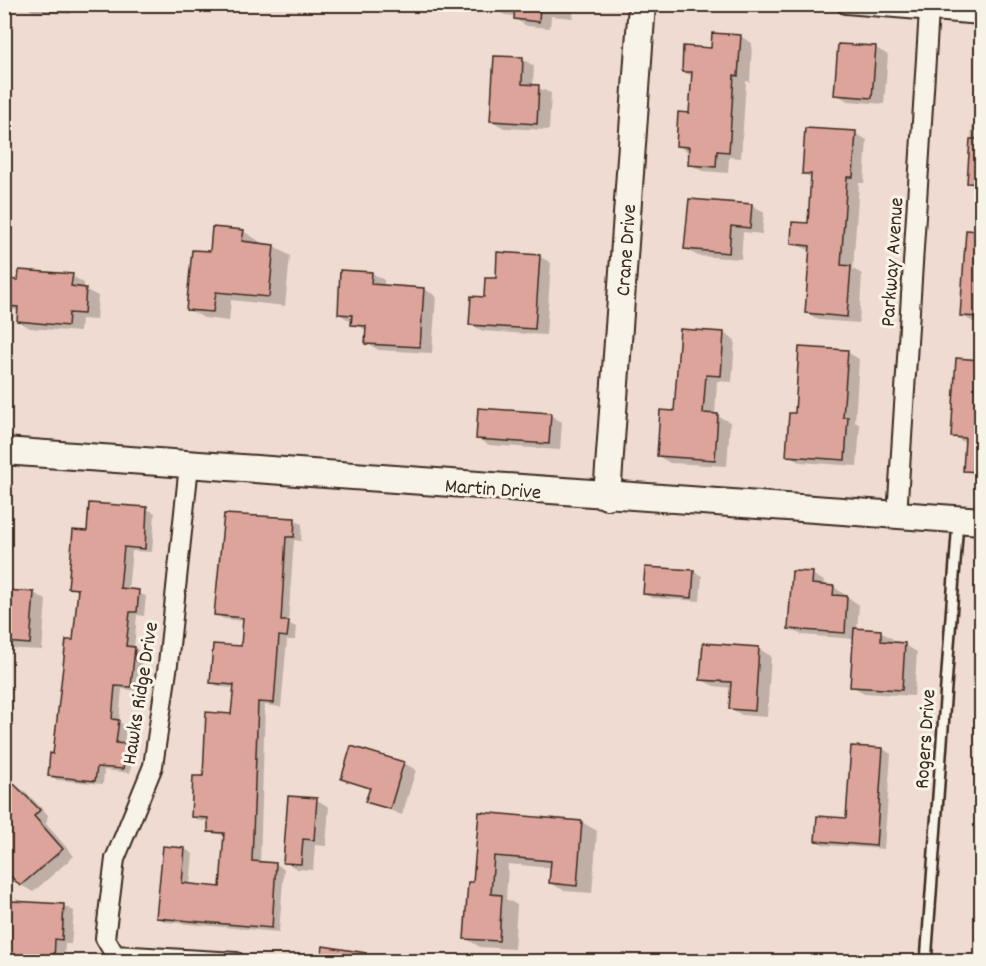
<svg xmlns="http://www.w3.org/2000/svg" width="986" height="966" viewBox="0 0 986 966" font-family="Dekko,sans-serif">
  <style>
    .shadow { fill: #0003 }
    .building { fill: #dda49c; stroke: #3b2a1e; stroke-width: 1.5 }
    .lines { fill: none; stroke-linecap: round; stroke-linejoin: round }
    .lane-casing { stroke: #3b2a1e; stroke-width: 14 }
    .street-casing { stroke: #3b2a1e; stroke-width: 22 }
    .secondary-casing { stroke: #3b2a1e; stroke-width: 30 }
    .lane { stroke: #f7f3e8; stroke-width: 9 }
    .street { stroke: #f7f3e8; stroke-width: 18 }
    .secondary { stroke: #f7f3e8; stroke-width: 26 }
    .labels { text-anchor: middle; stroke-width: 6; stroke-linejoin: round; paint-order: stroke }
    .street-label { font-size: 21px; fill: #3b2a1e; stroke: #f7f3e8 }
  </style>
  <rect width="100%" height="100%" fill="#efdbd1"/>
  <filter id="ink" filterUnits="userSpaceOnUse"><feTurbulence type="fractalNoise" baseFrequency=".0167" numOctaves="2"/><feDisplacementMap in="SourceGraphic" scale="12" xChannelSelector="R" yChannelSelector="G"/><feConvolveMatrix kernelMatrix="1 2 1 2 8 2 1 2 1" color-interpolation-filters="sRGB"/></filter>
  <g filter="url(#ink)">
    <g class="shadow">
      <polygon points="22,4 72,4 71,14 34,12"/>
      <polygon points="493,4 574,4 573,18 551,16 550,28 527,26 515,19 516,16 505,15 493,8"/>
      <polygon points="740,36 752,43 750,82 746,81 741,158 729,157 728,173 702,171 690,164 690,153 677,145 690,114 693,77 683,71 712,49"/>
      <polygon points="876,48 888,55 884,104 848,101 836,94"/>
      <polygon points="522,59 534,66 533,86 551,93 549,130 504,128 492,121"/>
      <polygon points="972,127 982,127 982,189 968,182"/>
      <polygon points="855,133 867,140 864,183 859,183 853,269 862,274 859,323 819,320 807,313 811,251 792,243 809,224 812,178 803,173"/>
      <polygon points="752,205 764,212 762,234 743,232 741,259 698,256 686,249"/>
      <polygon points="982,212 982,322 973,322 961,315"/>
      <polygon points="243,231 259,241 259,245 274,246 290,256 285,306 231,300 229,321 204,318 188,309 211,253"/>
      <polygon points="539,256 551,263 546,335 483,331 470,324 497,280"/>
      <polygon points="342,271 372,273 384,280 384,287 424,289 436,296 432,353 379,350 366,343 367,331 339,314"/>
      <polygon points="72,276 84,283 84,289 98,296 96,320 81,319 80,332 30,328 18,321 19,312 5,305"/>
      <polygon points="723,333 735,340 732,382 717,381 715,415 730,422 727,466 670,463 658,456 675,412"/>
      <polygon points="847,352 859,359 855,422 860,425 857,466 800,462 788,455 796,415"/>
      <polygon points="957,360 982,361 982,477 965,470 965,443 953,436"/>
      <polygon points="550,415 562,422 560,450 489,445 477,438"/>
      <polygon points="91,505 147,509 155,513 152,552 132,551 128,590 146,596 144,616 137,615 134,648 143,653 139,691 122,689 119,722 126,726 124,745 133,750 130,773 104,770 103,784 57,780 50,775 74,642 79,592 70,587 89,533"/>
      <polygon points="294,520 302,524 301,541 294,540 288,623 296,627 295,640 287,640 281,707 265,705 260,863 276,864 284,869 279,932 166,922 158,917 185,849 193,854 190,885 221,888 225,836 209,831 210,821 200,821 192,816 204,778 233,715 235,688 219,687 212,682 242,648 244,621 224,619 216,614"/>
      <polygon points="646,568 694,572 702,576 700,601 652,598 644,594"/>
      <polygon points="812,574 824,581 824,586 834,587 859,605 857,630 881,632 893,639 893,644 905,645 917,652 914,696 864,693 852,686 855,639 802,635 790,629"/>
      <polygon points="4,591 34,593 46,600 42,650 4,648"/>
      <polygon points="759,649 771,656 767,717 742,715 730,708 732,688 714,686 702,680"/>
      <polygon points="352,748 404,763 416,770 402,815 367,801 371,790 343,778"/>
      <polygon points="883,749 891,754 884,849 825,845 817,841 848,820"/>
      <polygon points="14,785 26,792 48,815 46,824 74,856 33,892 21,885"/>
      <polygon points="317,800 329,807 326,846 315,845 313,870 297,869 285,862"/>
      <polygon points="480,814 582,822 597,831 592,893 565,891 550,883 552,868 508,864 506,899 517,905 514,949 480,947 465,938 474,884"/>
      <polygon points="64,906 74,911 71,944 65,944 64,962 4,962 4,946 9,947"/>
    </g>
    <g class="building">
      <polygon points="515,4 540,4 539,22 514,19"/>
      <polygon points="712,33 741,35 738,76 734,75 729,152 717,151 716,167 688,165 689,147 676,146 678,112 689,113 692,72 682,72 683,46 711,48"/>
      <polygon points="838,44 876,46 872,98 834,95"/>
      <polygon points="494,56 523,57 522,84 539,85 537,124 490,121"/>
      <polygon points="805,128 856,131 853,177 847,177 841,265 851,266 847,317 805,313 810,246 791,244 792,222 808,223 811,174 802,174"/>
      <polygon points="970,139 981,139 981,184 967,183"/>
      <polygon points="689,199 752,204 750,228 731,226 729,253 684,249"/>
      <polygon points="212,227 244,230 242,241 274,245 269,297 216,292 213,312 186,310 192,250 210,251"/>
      <polygon points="966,230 981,231 981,317 960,316"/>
      <polygon points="497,252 540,255 535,329 469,325 471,296 484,297 485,278 496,278"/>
      <polygon points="19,270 73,274 71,286 86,288 84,314 69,313 68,326 17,321 18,307 4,306 4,287 5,279 18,280"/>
      <polygon points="340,270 372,272 371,284 424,288 420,347 365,344 366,326 351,325 352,315 338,314"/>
      <polygon points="680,329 724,332 721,376 706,375 703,413 718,414 715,460 657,456 660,410 674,411"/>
      <polygon points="799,347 848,350 843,417 848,417 845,460 786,456 789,413 795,413"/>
      <polygon points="956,358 981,360 981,472 963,471 965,438 951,437"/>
      <polygon points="478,408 551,413 549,444 476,439"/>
      <polygon points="89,503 147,507 145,549 124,547 120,588 139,590 137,612 130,612 126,646 135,647 131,687 115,686 112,719 119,720 116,743 126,744 123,769 97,767 95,781 48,776 50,753 53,754 66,640 73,640 78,589 68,588 73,530 87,531"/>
      <polygon points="224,514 295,518 294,537 286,537 281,621 289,621 287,637 279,636 274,703 258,702 252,861 276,863 272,928 156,918 163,846 185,848 182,883 220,887 224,833 208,832 208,818 191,817 193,776 203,776 206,712 231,714 234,685 210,683 213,644 241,646 243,618 214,615"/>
      <polygon points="645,567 694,570 692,598 643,594"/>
      <polygon points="792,571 813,572 812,584 834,586 833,595 847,596 845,633 788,629"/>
      <polygon points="4,590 34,592 30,644 4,642"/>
      <polygon points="854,628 881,630 881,641 905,643 902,690 850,687"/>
      <polygon points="703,643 759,647 755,711 729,709 731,682 700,680"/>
      <polygon points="351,746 404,762 390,809 365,802 370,788 341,779"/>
      <polygon points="851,746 883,748 876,846 815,841 817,816 846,818"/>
      <polygon points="14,784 40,810 34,816 63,849 20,886 4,869 4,793"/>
      <polygon points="288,796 317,798 314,840 303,839 301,864 283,863"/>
      <polygon points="479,812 582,821 577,886 549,883 551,861 494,856 491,894 502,895 499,941 464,939 468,882 473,882"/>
      <polygon points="11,901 64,904 62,940 55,939 54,962 4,962"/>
      <polygon points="323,946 366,953 366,962 320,962"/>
    </g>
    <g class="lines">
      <g class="lane-casing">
        <polyline id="lane" points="926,962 958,521"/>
      </g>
      <g class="street-casing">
        <g id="street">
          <polyline points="846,4 982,15"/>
          <polyline points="189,465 168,664 153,766 115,859 105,938 115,955 236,962"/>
          <polyline points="897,516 929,11"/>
        </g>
      </g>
      <g class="secondary-casing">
        <g id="secondary">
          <polyline points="4,451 982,521"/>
          <polyline points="607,496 642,4"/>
        </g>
      </g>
      <use href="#lane" class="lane"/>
      <use href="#street" class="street"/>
      <use href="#secondary" class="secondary"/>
    </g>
  </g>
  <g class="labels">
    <g class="street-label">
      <text transform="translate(625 250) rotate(-86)" y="7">Crane Drive</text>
      <text transform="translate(891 262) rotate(-86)" y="7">Parkway Avenue</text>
      <text transform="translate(493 488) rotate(4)" y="7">Martin Drive</text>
      <text transform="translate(139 693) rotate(-81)" y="7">Hawks Ridge Drive</text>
      <text transform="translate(924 739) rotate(-86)" y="7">Rogers Drive</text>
    </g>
  </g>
  <rect width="986" height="966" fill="none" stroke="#f7f3e8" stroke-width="24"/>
  <rect x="12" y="12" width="962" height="942" fill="none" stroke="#3b2a1e" stroke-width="2" filter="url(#ink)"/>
</svg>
